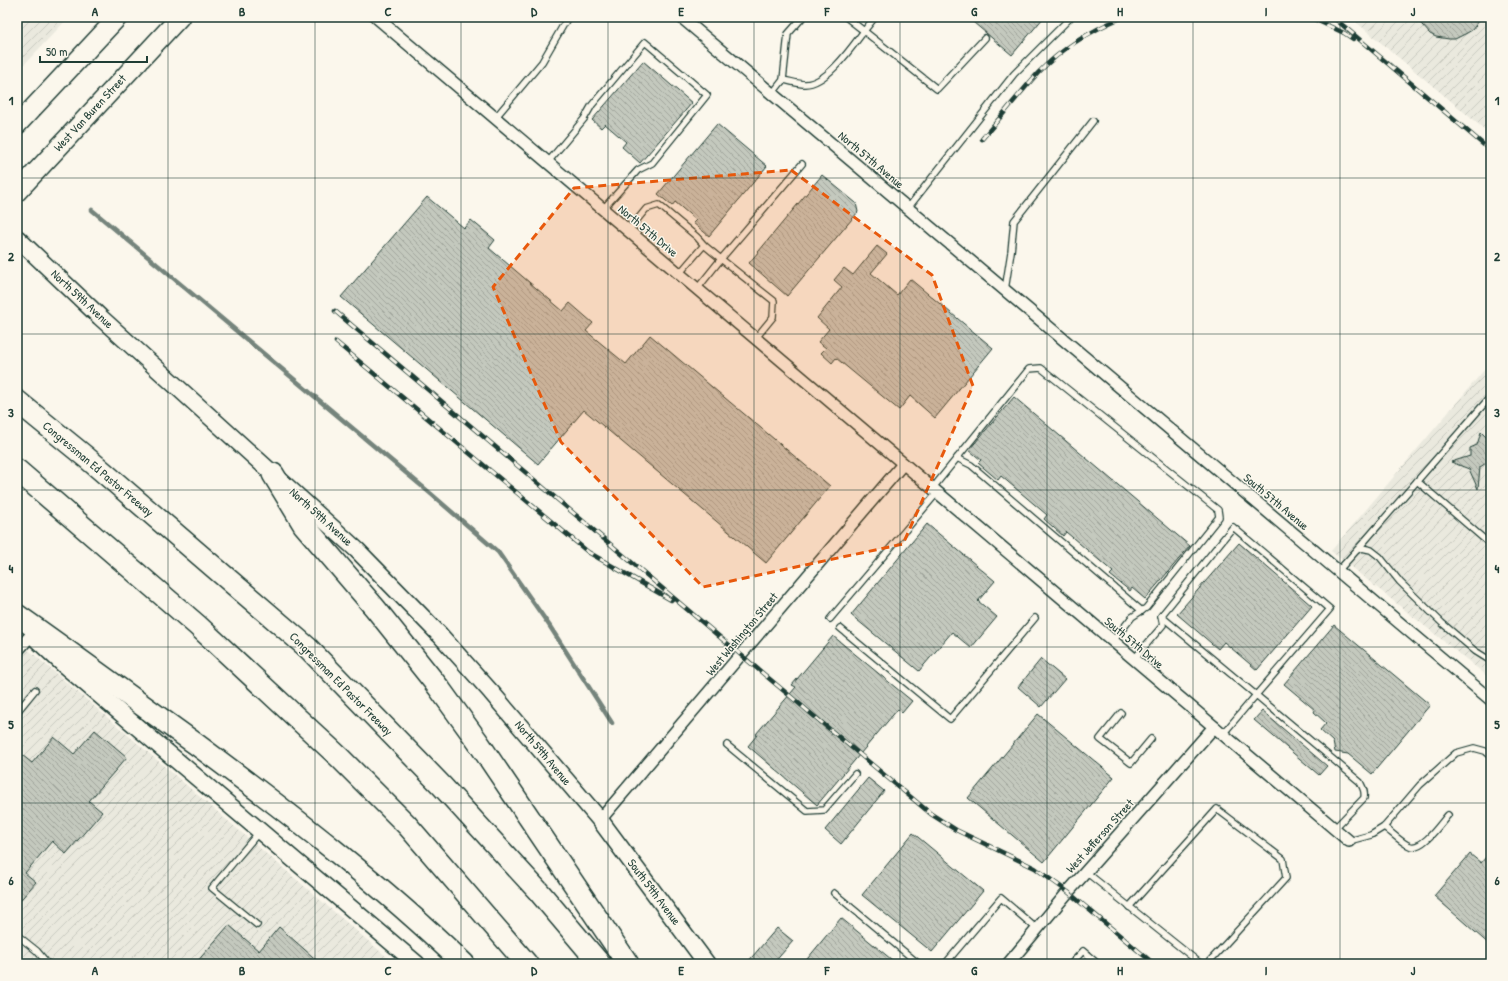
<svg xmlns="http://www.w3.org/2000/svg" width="1508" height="981" viewBox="0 0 1508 981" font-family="'Patrick Hand',sans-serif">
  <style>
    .industrial { fill: url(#industrial-furrows) }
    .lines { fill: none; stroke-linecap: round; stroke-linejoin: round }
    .stream { stroke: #74847b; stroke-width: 4.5 }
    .building { fill: url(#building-back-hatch); stroke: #1f3d34 }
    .lane-casing { stroke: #1f3d34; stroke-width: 8 }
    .street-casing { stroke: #1f3d34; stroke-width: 14 }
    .secondary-casing { stroke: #1f3d34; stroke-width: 19 }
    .primary-casing { stroke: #1f3d34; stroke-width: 21 }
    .highway-casing { stroke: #1f3d34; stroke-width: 24 }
    .lane { stroke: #fbf7ec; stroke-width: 5.5 }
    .street { stroke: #fbf7ec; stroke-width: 11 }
    .secondary { stroke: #fbf7ec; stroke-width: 16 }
    .primary { stroke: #fbf7ec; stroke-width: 18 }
    .highway { stroke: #fbf7ec; stroke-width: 21 }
    .rail-casing { stroke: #1f3d34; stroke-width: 4.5 }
    .rail { stroke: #fbf7ec; stroke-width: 3; stroke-dasharray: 9; stroke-linecap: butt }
    .marked { fill: #e8590c; fill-opacity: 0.2; stroke: #e8590c; stroke-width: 3; stroke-dasharray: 8 5; stroke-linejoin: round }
    .grid { fill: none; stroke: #1f3d34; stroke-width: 1; stroke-opacity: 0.55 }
    .labels { text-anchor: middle; stroke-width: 3; stroke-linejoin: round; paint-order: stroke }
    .street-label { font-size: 12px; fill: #1f3d34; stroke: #fbf7ec }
    .neatline { fill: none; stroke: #1f3d34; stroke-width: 1.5 }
    .grid-label { font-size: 13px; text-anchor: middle; font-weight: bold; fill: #1f3d34 }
  </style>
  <defs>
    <pattern id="industrial-furrows" width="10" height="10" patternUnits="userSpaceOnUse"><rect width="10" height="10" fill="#eae9de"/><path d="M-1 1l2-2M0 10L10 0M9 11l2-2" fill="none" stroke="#c8c9bf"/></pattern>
    <pattern id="building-back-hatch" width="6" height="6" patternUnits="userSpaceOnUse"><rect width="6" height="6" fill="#c4c9be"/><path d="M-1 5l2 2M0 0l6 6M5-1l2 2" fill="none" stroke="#9fa49b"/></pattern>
  </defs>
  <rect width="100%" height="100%" fill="#fbf7ec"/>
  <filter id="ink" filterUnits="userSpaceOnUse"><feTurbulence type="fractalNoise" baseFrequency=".025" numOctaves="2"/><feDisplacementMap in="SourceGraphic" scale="8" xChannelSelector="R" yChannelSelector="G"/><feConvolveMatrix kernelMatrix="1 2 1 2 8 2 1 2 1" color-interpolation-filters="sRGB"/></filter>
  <g filter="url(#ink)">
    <g class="industrial">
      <polygon points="17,17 69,17 17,72"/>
      <polygon points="1350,17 1491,17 1491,135 1452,102"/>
      <polygon points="1491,362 1491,679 1331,551"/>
      <polygon points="17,640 395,964 17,964"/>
    </g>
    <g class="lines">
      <polyline class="stream" points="92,210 430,493 498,552 549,625 612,723"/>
    </g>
    <g class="building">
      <polygon points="967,17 1044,17 1012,55"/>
      <polygon points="1415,17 1482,17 1472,30 1467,33 1455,39 1449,39 1436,37 1430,34"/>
      <polygon points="643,61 692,103 640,163 622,147 626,142 605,124 601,128 592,120"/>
      <polygon points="717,124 767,166 709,236 693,223 696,220 675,202 672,206 658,194"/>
      <polygon points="822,175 856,203 858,212 787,296 749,263"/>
      <polygon points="427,197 464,228 471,220 495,240 489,248 563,311 570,303 593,323 586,331 626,364 650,335 830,486 766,563 584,410 538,464 341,297"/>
      <polygon points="877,246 887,254 871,273 897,295 910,279 993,348 935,418 910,396 899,410 836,358 832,363 821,353 826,348 818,342 829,329 817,318 842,287 834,280 844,268 853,275"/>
      <polygon points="1014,397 1190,546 1145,599 1132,588 1130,591 1110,575 1113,572 1066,532 1063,536 1044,519 1047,515 1001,476 998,480 978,463 981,460 969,450"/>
      <polygon points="1481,432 1491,442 1491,460 1480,467 1478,489 1469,469 1451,462 1470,456 1470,448 1477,445"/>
      <polygon points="927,524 995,581 978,601 997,617 971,648 952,632 919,671 851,615"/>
      <polygon points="1239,543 1312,606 1257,670 1224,642 1218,649 1177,614"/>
      <polygon points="1334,625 1430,705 1372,774 1348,754 1335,752 1333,742 1320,730 1326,723 1314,712 1315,710 1284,684"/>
      <polygon points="833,636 912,701 902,713 898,709 817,805 748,746 757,735 756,734 796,687 792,685"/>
      <polygon points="1041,659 1065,679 1041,707 1018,687"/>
      <polygon points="1262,711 1327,766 1319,775 1254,720"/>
      <polygon points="1038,714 1114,777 1044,862 968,798"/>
      <polygon points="95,730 127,757 89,801 102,812 66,854 52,841 25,873 36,882 17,904 17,751 32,763 54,737 74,754"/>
      <polygon points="868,778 884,791 841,844 825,830"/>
      <polygon points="913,833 983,891 932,952 862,895"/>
      <polygon points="1491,851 1491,946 1434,896 1470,854 1481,863"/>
      <polygon points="841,918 897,964 803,964"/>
      <polygon points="229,925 259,951 279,927 321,964 195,964"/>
      <polygon points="777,928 793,941 773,964 746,964"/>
    </g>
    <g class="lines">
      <g class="lane-casing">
        <g id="lane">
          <polyline points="846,17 864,31 875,17"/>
          <polyline points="783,80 788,34 803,17"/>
          <path d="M 772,94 L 783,80 C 790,81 798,84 805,84 C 827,84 852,47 864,31 L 937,89 L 985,38"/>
          <polyline points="495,118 542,62 568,17"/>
          <polyline points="548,162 584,119 592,105 645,42 707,95 652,163 638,170 603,209"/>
          <polyline points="908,208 1014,74 1071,17"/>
          <polyline points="628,231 646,209 659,205 697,237 704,245 679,274"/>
          <polyline points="704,245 721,259 802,164"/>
          <polyline points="697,289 721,259 774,301 773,317 755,339"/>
          <polyline points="1005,290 1011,252 1014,221 1093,121"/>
          <polyline points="957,458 971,465 1142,611"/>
          <polyline points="1417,481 1491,545"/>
          <polyline points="932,489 1029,369 1041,368 1218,510 1219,517 1146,608 1132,617 1113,641"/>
          <polyline points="1357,550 1491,396"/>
          <polyline points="1338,571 1357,550 1362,548 1371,550 1380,557 1400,582 1442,623 1475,651 1491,661"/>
          <polyline points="830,619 937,493"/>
          <polyline points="840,628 950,719 1035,618"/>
          <polyline points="1134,659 1163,625 1161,616 1233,527 1330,609 1256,695 1161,616"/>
          <polyline points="17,712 35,690"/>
          <polyline points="1121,713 1100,739 1131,763 1151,739"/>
          <path d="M 1223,734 L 1256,695 L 1360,782 C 1363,788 1365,791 1364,798 L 1334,829"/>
          <polyline points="727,745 807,811 824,810 855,774"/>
          <path d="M 1384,827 C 1391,832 1403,844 1410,846 C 1423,850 1440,824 1448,815"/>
          <polyline points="1349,841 1371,835 1384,827 1420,785 1456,753 1474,748 1485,751 1491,756"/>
          <polyline points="1086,872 1201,964"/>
          <polyline points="834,893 919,964"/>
          <polyline points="1129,907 1217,809 1283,859 1286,878 1207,964"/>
          <polyline points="257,925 212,888 259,832"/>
          <polyline points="17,935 37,951 48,964"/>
          <polyline points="945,964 1001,898 1037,929"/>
          <polyline points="1071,964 1083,951 1098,964"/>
        </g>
      </g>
      <g class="street-casing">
        <g id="street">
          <polyline points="376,17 1349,841"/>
          <polyline points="681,17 1491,700"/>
          <polyline points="17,651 32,634"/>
          <polyline points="600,820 903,464"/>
          <polyline points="1008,964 1068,892 1214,727"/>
        </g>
      </g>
      <g class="secondary-casing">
        <g id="secondary">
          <polyline points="17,238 100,317 357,550 440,635 491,692 600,820 707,964"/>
          <polyline points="33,636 64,665 417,964"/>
        </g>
      </g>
      <g class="primary-casing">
        <g id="primary">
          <polyline points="17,125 118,17"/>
          <polyline points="17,192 180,17"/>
        </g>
      </g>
      <g class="highway-casing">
        <g id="highway">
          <polyline points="17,401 87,458 308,648 442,786 540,893 600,964"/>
          <polyline points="17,470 197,625 339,757 407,825 527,964"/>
          <polyline points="273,474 304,525 375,608 439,688 478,742 628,964"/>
          <path d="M 17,615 C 77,657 136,701 196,744 C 289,813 381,884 464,964"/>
        </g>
      </g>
      <use href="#lane" class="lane"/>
      <use href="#street" class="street"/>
      <use href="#secondary" class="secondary"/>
      <use href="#primary" class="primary"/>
      <use href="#highway" class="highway"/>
      <g class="rail-casing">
        <g id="rail">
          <polyline points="1310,17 1344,33 1353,39"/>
          <polyline points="1333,17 1491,151"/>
          <path d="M 982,139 C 1001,117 1019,94 1038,73 C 1061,49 1092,30 1123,17"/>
          <polyline points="335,311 741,655 931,814 956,830 1035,868 1068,892 1154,964"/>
          <polyline points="336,342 588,552 671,600"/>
        </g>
      </g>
      <use href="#rail" class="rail"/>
    </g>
  </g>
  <path class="marked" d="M 791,170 L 932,275 L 973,386 L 903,544 L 703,587 L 561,442 L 493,287 L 574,188 Z"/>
  <path class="grid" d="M 168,17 L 168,964M 315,17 L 315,964M 461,17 L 461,964M 608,17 L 608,964M 754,17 L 754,964M 900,17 L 900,964M 1047,17 L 1047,964M 1193,17 L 1193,964M 1340,17 L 1340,964M 17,178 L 1491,178M 17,334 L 1491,334M 17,490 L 1491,490M 17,647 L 1491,647M 17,803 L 1491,803"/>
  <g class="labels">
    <g class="street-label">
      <text transform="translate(90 113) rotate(-47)" y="4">West Van Buren Street</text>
      <text transform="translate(871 160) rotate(40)" y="4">North 57th Avenue</text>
      <text transform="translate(648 231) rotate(40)" y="4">North 57th Drive</text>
      <text transform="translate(82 299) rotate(43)" y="4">North 59th Avenue</text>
      <text transform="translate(98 469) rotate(40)" y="4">Congressman Ed Pastor Freeway</text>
      <text transform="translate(1276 502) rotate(40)" y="4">South 57th Avenue</text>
      <text transform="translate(321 517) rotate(42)" y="4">North 59th Avenue</text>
      <text transform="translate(742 634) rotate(-50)" y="4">West Washington Street</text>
      <text transform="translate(1134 643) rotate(40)" y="4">South 57th Drive</text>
      <text transform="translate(341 684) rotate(45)" y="4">Congressman Ed Pastor Freeway</text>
      <text transform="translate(543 753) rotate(50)" y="4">North 59th Avenue</text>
      <text transform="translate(1100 836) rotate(-48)" y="4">West Jefferson Street</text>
      <text transform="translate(654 892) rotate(53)" y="4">South 59th Avenue</text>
    </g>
  </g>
  <rect width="1508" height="981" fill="none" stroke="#fbf7ec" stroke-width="44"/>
  <path d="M40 56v6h107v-6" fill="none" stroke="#1f3d34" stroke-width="2"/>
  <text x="46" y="56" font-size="12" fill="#1f3d34" stroke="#fbf7ec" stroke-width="3" paint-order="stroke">50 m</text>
  <rect x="22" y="22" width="1464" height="937" class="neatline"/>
  <g class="grid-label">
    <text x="95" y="16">A</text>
    <text x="242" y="16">B</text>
    <text x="388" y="16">C</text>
    <text x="534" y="16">D</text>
    <text x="681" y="16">E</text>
    <text x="827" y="16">F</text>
    <text x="974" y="16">G</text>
    <text x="1120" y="16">H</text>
    <text x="1266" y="16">I</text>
    <text x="1413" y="16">J</text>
    <text x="11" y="105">1</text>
    <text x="1497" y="105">1</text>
    <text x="11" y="261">2</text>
    <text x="1497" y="261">2</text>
    <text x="11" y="417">3</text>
    <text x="1497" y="417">3</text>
    <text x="11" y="573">4</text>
    <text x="1497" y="573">4</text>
    <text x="11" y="729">5</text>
    <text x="1497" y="729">5</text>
    <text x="11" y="885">6</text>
    <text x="1497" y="885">6</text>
    <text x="95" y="975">A</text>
    <text x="242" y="975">B</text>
    <text x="388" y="975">C</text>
    <text x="534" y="975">D</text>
    <text x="681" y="975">E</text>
    <text x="827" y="975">F</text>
    <text x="974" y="975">G</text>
    <text x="1120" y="975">H</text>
    <text x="1266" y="975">I</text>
    <text x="1413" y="975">J</text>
  </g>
</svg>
